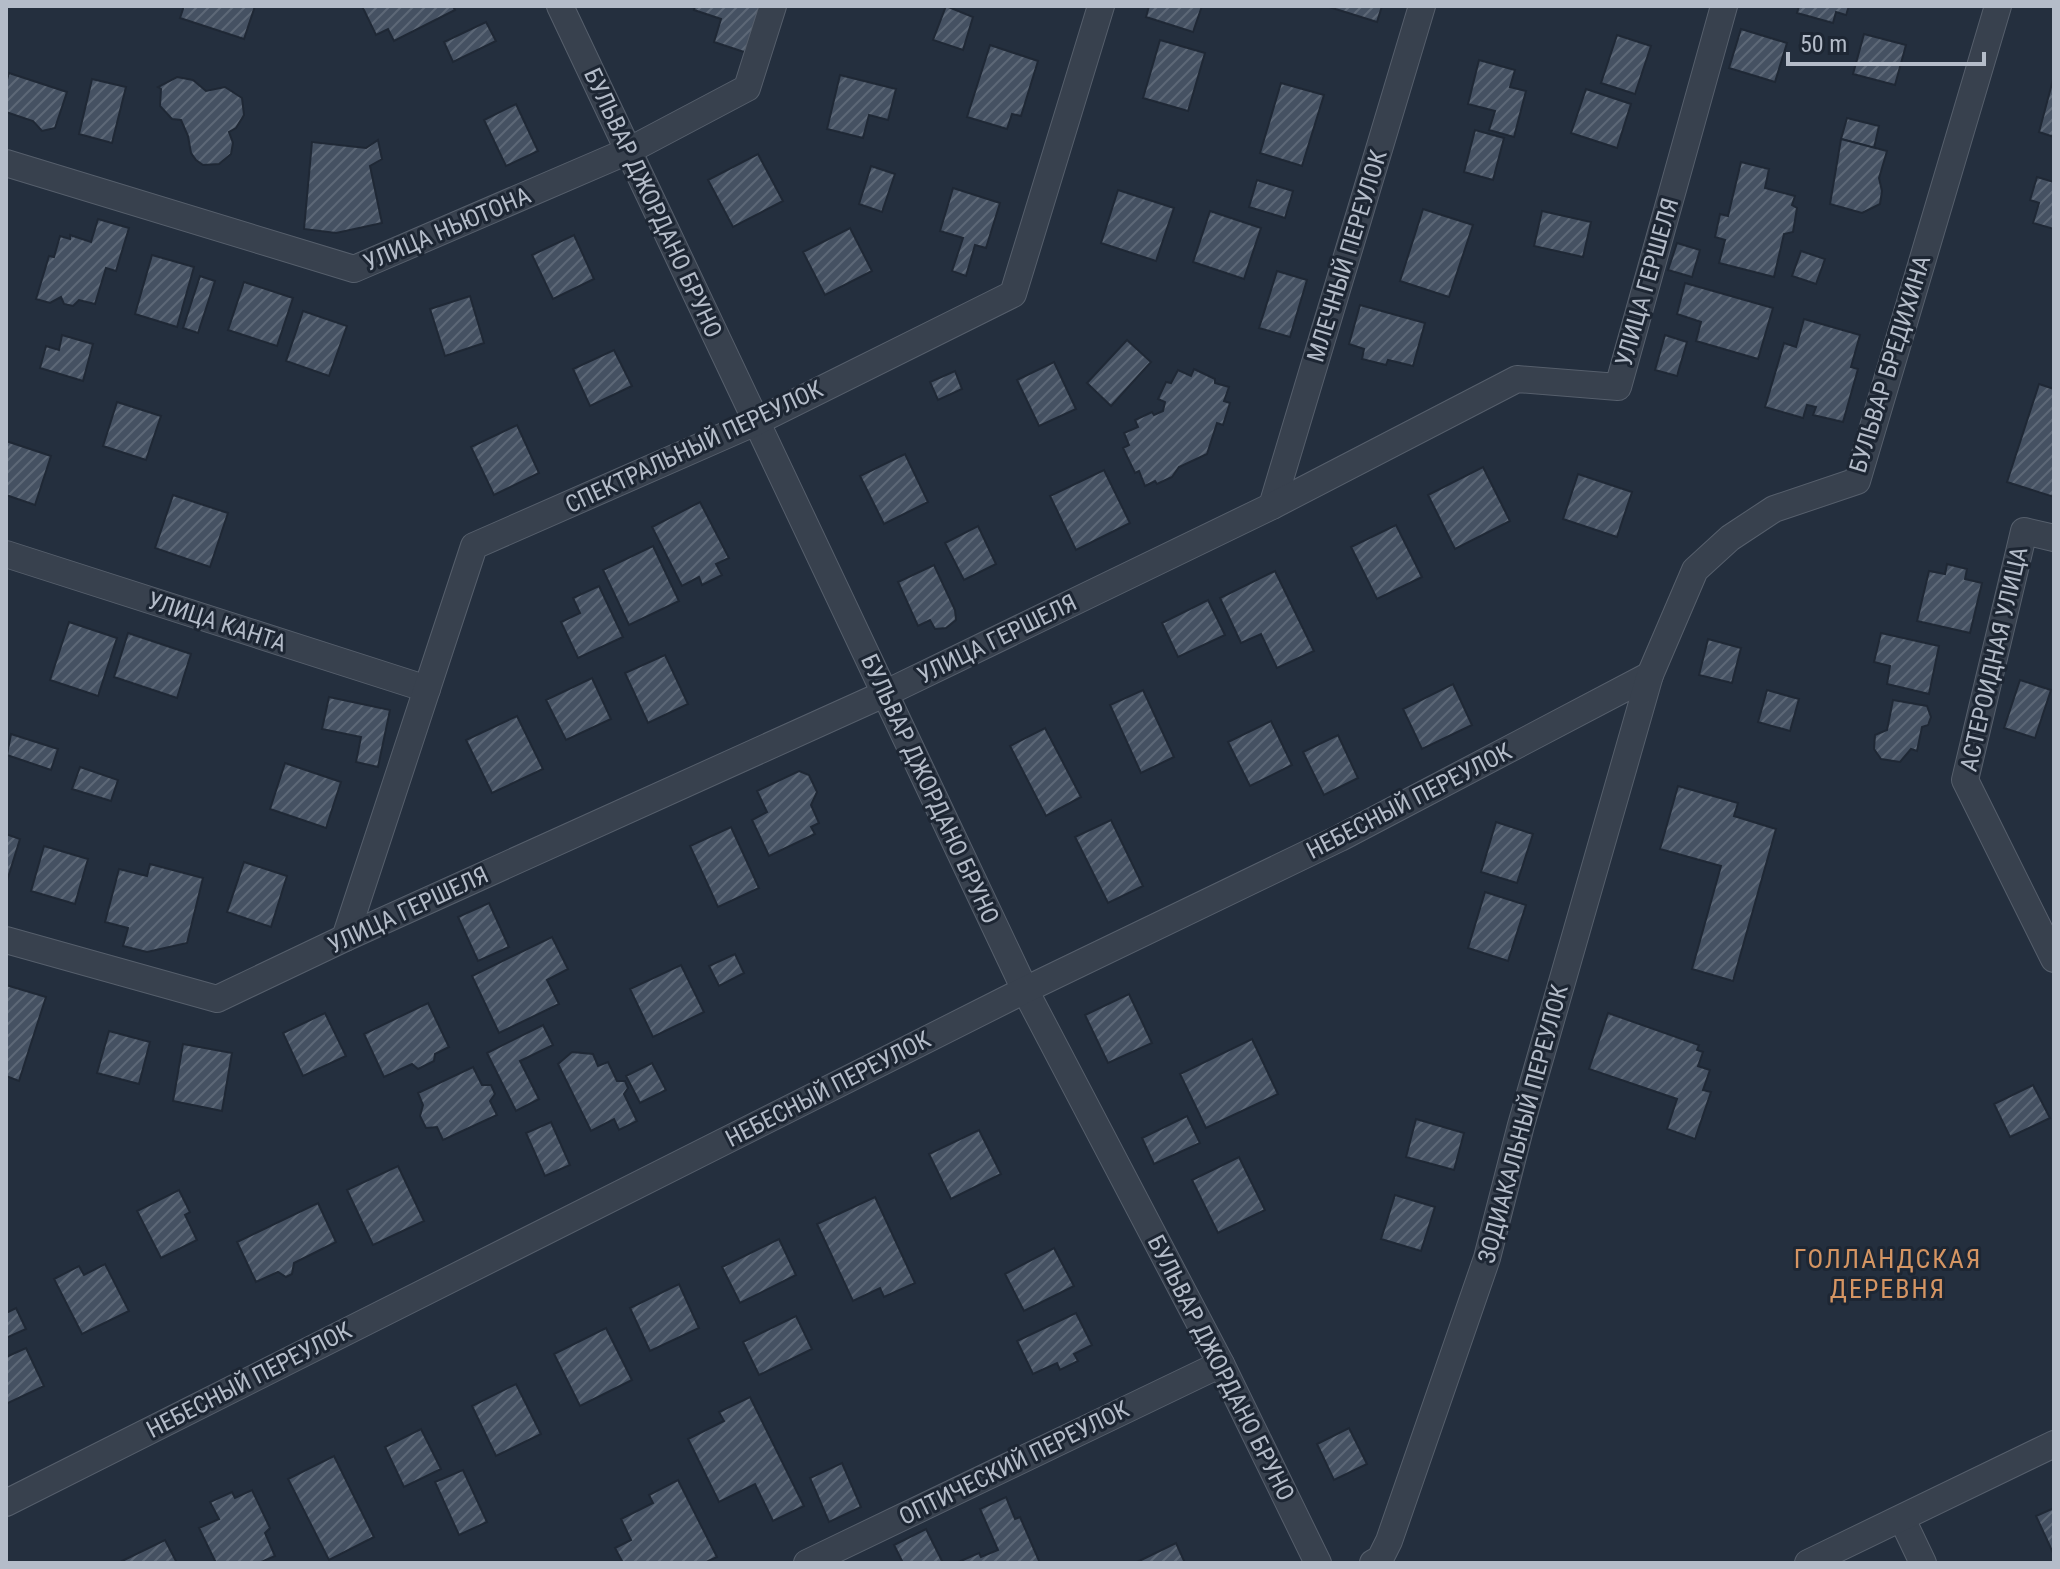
<svg xmlns="http://www.w3.org/2000/svg" width="2060" height="1569" viewBox="0 0 2060 1569" font-family="'Roboto Condensed',sans-serif">
  <style>
    .building { fill: url(#building-hatch); stroke: #1f2835; stroke-width: 2 }
    .lines { fill: none; stroke-linecap: round; stroke-linejoin: round }
    .minor-casing { stroke: #565f6c; stroke-width: 28 }
    .minor { stroke: #38414e; stroke-width: 26 }
    .labels { text-anchor: middle; stroke-width: 6; stroke-linejoin: round; paint-order: stroke }
    .street-label { font-size: 24px; fill: #b4bcc9; stroke: #1d2633 }
    .neighbourhood-label { font-size: 26px; letter-spacing: 2px; fill: #d59563; stroke: #1d2633 }
  </style>
  <defs>
    <pattern id="building-hatch" width="6" height="6" patternUnits="userSpaceOnUse" patternTransform="scale(2)"><rect width="6" height="6" fill="#455162"/><path d="M-1 1l2-2M0 6l6-6M5 7l2-2" fill="none" stroke="#5d6877"/></pattern>
  </defs>
  <rect width="100%" height="100%" fill="#242f3e"/>
  <g class="building">
    <polygon points="184,6 255,6 244,39 180,18"/>
    <polygon points="362,6 453,6 455,10 394,41 388,29 376,35"/>
    <polygon points="695,6 762,6 747,53 714,42 721,19 694,10"/>
    <polygon points="946,6 973,17 963,50 933,40"/>
    <polygon points="1149,6 1202,6 1193,32 1146,17"/>
    <polygon points="1326,6 1382,6 1377,22"/>
    <polygon points="1799,6 1849,6 1846,15 1836,12 1833,23 1797,13"/>
    <polygon points="486,22 496,41 453,62 444,42"/>
    <polygon points="1741,29 1787,43 1775,82 1729,68"/>
    <polygon points="1864,34 1906,45 1895,85 1853,74"/>
    <polygon points="1617,35 1651,46 1635,94 1601,83"/>
    <polygon points="1160,40 1205,53 1188,111 1143,98"/>
    <polygon points="990,45 1038,61 1021,116 1012,114 1007,129 967,117"/>
    <polygon points="1479,60 1515,70 1510,87 1526,91 1514,137 1489,130 1495,111 1468,104"/>
    <polygon points="9,73 67,92 55,128 42,131 33,121 6,112 6,83"/>
    <polygon points="840,75 896,89 888,120 869,115 863,138 827,129"/>
    <polygon points="2054,76 2054,137 2039,132"/>
    <polygon points="177,77 193,80 206,91 225,87 242,98 244,115 236,128 229,132 233,143 231,154 219,164 203,165 196,160 191,153 188,136 181,120 172,119 160,106 161,89 158,87"/>
    <polygon points="92,79 126,87 112,143 79,134"/>
    <polygon points="1281,83 1324,95 1302,166 1260,153"/>
    <polygon points="1586,89 1631,104 1617,148 1571,133"/>
    <polygon points="516,104 538,151 506,166 484,120"/>
    <polygon points="1847,118 1879,126 1874,148 1841,139"/>
    <polygon points="1475,130 1504,138 1493,180 1464,172"/>
    <polygon points="1841,139 1887,151 1879,178 1882,191 1880,204 1862,213 1830,204"/>
    <polygon points="378,140 382,159 370,166 382,223 336,233 304,229 312,142 366,148"/>
    <polygon points="758,154 783,201 733,227 708,180"/>
    <polygon points="1741,162 1769,169 1765,188 1795,196 1792,205 1797,208 1793,232 1784,234 1774,277 1719,263 1725,240 1715,237 1720,214 1728,216"/>
    <polygon points="871,166 895,174 882,212 859,204"/>
    <polygon points="2037,177 2054,182 2054,229 2033,223 2039,203 2030,200"/>
    <polygon points="1257,180 1293,191 1285,218 1249,207"/>
    <polygon points="953,188 1000,203 986,248 975,245 966,276 952,271 963,238 940,231"/>
    <polygon points="1118,190 1174,208 1156,261 1101,243"/>
    <polygon points="1423,209 1473,225 1449,297 1400,281"/>
    <polygon points="1210,211 1261,228 1244,279 1193,262"/>
    <polygon points="1542,211 1591,222 1583,257 1534,246"/>
    <polygon points="98,219 129,228 116,271 106,268 95,304 79,300 73,306 64,304 61,297 50,303 36,299 49,256 54,257 60,236 70,239 70,235 91,242"/>
    <polygon points="850,228 872,271 825,295 803,252"/>
    <polygon points="574,235 594,279 553,299 532,255"/>
    <polygon points="1677,243 1700,250 1692,277 1668,270"/>
    <polygon points="1801,251 1825,259 1816,284 1792,276"/>
    <polygon points="152,255 194,267 177,327 135,314"/>
    <polygon points="1277,271 1307,280 1290,337 1259,328"/>
    <polygon points="200,276 215,281 198,333 183,328"/>
    <polygon points="244,282 293,298 277,346 228,330"/>
    <polygon points="1685,283 1773,308 1758,359 1696,341 1701,322 1677,314"/>
    <polygon points="470,296 484,343 445,356 430,309"/>
    <polygon points="1360,305 1425,323 1413,366 1388,360 1386,365 1362,359 1364,349 1349,344"/>
    <polygon points="303,311 347,326 329,376 286,361"/>
    <polygon points="1804,319 1860,335 1851,367 1858,369 1843,422 1813,415 1816,407 1807,405 1803,418 1765,407 1784,343 1796,347"/>
    <polygon points="62,335 93,344 83,381 40,368 46,346 59,350"/>
    <polygon points="1665,335 1687,342 1677,376 1655,370"/>
    <polygon points="1127,340 1151,362 1111,406 1087,383"/>
    <polygon points="614,350 632,386 590,406 573,369"/>
    <polygon points="1054,362 1076,409 1039,426 1017,380"/>
    <polygon points="1194,369 1215,379 1215,383 1229,387 1224,401 1230,403 1223,425 1217,423 1207,454 1179,467 1172,477 1157,484 1155,481 1145,486 1139,471 1135,473 1123,448 1129,445 1124,433 1138,427 1135,420 1152,412 1154,415 1163,411 1165,402 1158,399 1166,382 1171,383 1178,370 1191,376"/>
    <polygon points="955,371 962,389 938,400 930,382"/>
    <polygon points="2039,384 2054,389 2054,497 2007,482"/>
    <polygon points="117,402 161,416 146,460 103,446"/>
    <polygon points="517,425 539,473 494,495 471,447"/>
    <polygon points="6,441 51,456 35,505 6,495"/>
    <polygon points="905,454 928,502 884,524 860,476"/>
    <polygon points="1483,467 1510,521 1455,549 1428,495"/>
    <polygon points="1104,470 1130,523 1076,550 1050,496"/>
    <polygon points="1578,474 1632,492 1617,537 1563,519"/>
    <polygon points="173,495 228,513 210,567 155,548"/>
    <polygon points="700,502 729,558 716,564 722,575 702,585 699,577 682,586 652,527"/>
    <polygon points="1396,525 1422,577 1377,599 1351,547"/>
    <polygon points="978,526 996,564 964,580 945,543"/>
    <polygon points="653,546 679,601 629,625 603,570"/>
    <polygon points="1947,564 1967,569 1965,579 1982,583 1970,633 1917,621 1929,571 1945,574"/>
    <polygon points="934,565 955,610 956,620 946,628 935,629 930,620 918,626 898,582"/>
    <polygon points="1275,571 1314,651 1277,668 1261,634 1241,643 1220,598"/>
    <polygon points="599,586 623,637 578,658 561,622 580,613 573,598"/>
    <polygon points="1208,600 1225,635 1178,657 1162,623"/>
    <polygon points="69,622 117,638 98,696 50,680"/>
    <polygon points="128,633 191,654 177,698 114,677"/>
    <polygon points="1881,633 1939,646 1929,694 1887,684 1890,666 1874,662"/>
    <polygon points="1708,639 1741,648 1732,683 1699,675"/>
    <polygon points="665,655 688,704 648,723 625,673"/>
    <polygon points="592,678 611,719 566,740 546,700"/>
    <polygon points="2020,680 2051,690 2035,738 2004,728"/>
    <polygon points="1453,684 1472,725 1422,749 1403,709"/>
    <polygon points="1143,690 1174,757 1141,773 1110,705"/>
    <polygon points="1767,690 1799,699 1790,731 1758,722"/>
    <polygon points="329,697 390,710 378,767 356,762 361,737 322,729"/>
    <polygon points="1893,700 1927,706 1931,717 1928,725 1922,727 1917,751 1911,749 1900,762 1881,759 1874,749 1875,735 1887,730"/>
    <polygon points="517,716 543,769 492,793 466,740"/>
    <polygon points="1271,721 1292,765 1250,786 1228,742"/>
    <polygon points="1045,728 1081,797 1046,816 1010,746"/>
    <polygon points="11,734 58,749 51,770 7,755"/>
    <polygon points="1338,735 1358,778 1324,795 1303,752"/>
    <polygon points="285,763 341,782 326,828 270,809"/>
    <polygon points="80,767 118,780 111,801 72,789"/>
    <polygon points="799,771 809,775 817,792 811,805 819,823 811,827 815,834 769,856 752,820 767,812 757,791"/>
    <polygon points="1678,786 1738,803 1734,816 1776,829 1733,981 1692,969 1721,866 1660,849"/>
    <polygon points="1111,820 1143,886 1108,903 1075,837"/>
    <polygon points="1496,822 1533,834 1517,883 1481,872"/>
    <polygon points="731,827 759,888 718,907 690,846"/>
    <polygon points="6,834 20,839 6,884"/>
    <polygon points="44,846 88,859 75,904 31,891"/>
    <polygon points="244,862 287,876 271,927 227,912"/>
    <polygon points="150,864 203,878 187,943 147,952 123,946 128,928 105,922 119,869 147,876"/>
    <polygon points="1485,892 1526,905 1508,961 1468,948"/>
    <polygon points="489,903 509,947 478,961 458,917"/>
    <polygon points="552,937 568,969 547,980 559,1004 499,1033 472,976"/>
    <polygon points="735,954 744,973 719,986 709,966"/>
    <polygon points="681,965 704,1012 653,1037 630,989"/>
    <polygon points="6,985 46,997 19,1081 6,1076"/>
    <polygon points="1129,994 1152,1043 1108,1063 1085,1015"/>
    <polygon points="428,1003 449,1047 435,1054 434,1061 418,1069 412,1064 384,1077 364,1034"/>
    <polygon points="325,1013 346,1056 303,1076 283,1033"/>
    <polygon points="1608,1013 1699,1045 1697,1050 1703,1052 1698,1066 1710,1070 1703,1090 1711,1092 1695,1139 1667,1129 1677,1099 1589,1069"/>
    <polygon points="543,1025 553,1045 520,1061 539,1099 516,1111 487,1053"/>
    <polygon points="109,1031 150,1042 139,1084 97,1073"/>
    <polygon points="1252,1039 1278,1094 1206,1128 1180,1074"/>
    <polygon points="183,1044 232,1053 222,1111 173,1101"/>
    <polygon points="572,1052 593,1054 598,1066 608,1062 617,1081 625,1081 628,1088 624,1094 637,1121 619,1130 614,1119 591,1131 558,1064"/>
    <polygon points="652,1063 666,1090 640,1103 626,1076"/>
    <polygon points="473,1067 482,1085 491,1085 495,1094 490,1101 497,1115 443,1140 437,1127 426,1128 420,1116 423,1105 418,1093"/>
    <polygon points="2033,1085 2050,1118 2010,1137 1994,1104"/>
    <polygon points="1187,1116 1200,1143 1154,1164 1142,1138"/>
    <polygon points="1416,1119 1464,1133 1454,1170 1406,1157"/>
    <polygon points="551,1122 570,1165 545,1176 526,1133"/>
    <polygon points="979,1130 1001,1174 951,1199 929,1154"/>
    <polygon points="1239,1157 1265,1210 1218,1233 1192,1180"/>
    <polygon points="398,1166 424,1221 373,1245 347,1190"/>
    <polygon points="179,1190 190,1212 185,1215 197,1240 161,1258 137,1211"/>
    <polygon points="1395,1195 1435,1207 1421,1251 1381,1239"/>
    <polygon points="875,1197 915,1283 884,1297 880,1288 853,1301 817,1224"/>
    <polygon points="318,1203 336,1242 294,1263 292,1274 286,1277 278,1272 256,1282 237,1242"/>
    <polygon points="779,1239 796,1275 740,1303 722,1267"/>
    <polygon points="1054,1248 1074,1286 1024,1311 1005,1274"/>
    <polygon points="105,1264 129,1311 82,1334 54,1279 79,1266 84,1275"/>
    <polygon points="679,1284 699,1328 650,1351 630,1308"/>
    <polygon points="16,1308 26,1329 6,1338 6,1313"/>
    <polygon points="1076,1313 1092,1345 1074,1354 1078,1361 1060,1370 1057,1363 1033,1374 1017,1341"/>
    <polygon points="796,1316 812,1349 759,1375 743,1342"/>
    <polygon points="606,1328 632,1380 580,1406 554,1354"/>
    <polygon points="26,1348 44,1386 6,1404 6,1357"/>
    <polygon points="516,1384 541,1434 496,1456 472,1406"/>
    <polygon points="750,1397 804,1506 773,1521 755,1484 719,1502 688,1439 724,1421 719,1412"/>
    <polygon points="1349,1428 1367,1464 1334,1480 1317,1444"/>
    <polygon points="421,1429 441,1469 404,1487 385,1447"/>
    <polygon points="334,1456 374,1537 329,1560 288,1479"/>
    <polygon points="842,1463 861,1507 829,1522 810,1478"/>
    <polygon points="463,1470 487,1522 459,1535 435,1482"/>
    <polygon points="678,1480 717,1557 704,1563 623,1563 615,1548 631,1540 621,1519 653,1503 649,1495"/>
    <polygon points="252,1490 270,1528 265,1533 275,1556 259,1563 216,1563 199,1528 219,1519 210,1502 232,1492 235,1498"/>
    <polygon points="1006,1497 1015,1519 1020,1517 1040,1563 956,1563 979,1553 981,1557 998,1550 980,1509"/>
    <polygon points="2054,1508 2054,1555 2036,1516"/>
    <polygon points="926,1529 943,1563 903,1563 894,1545"/>
    <polygon points="165,1540 177,1563 123,1563 122,1561"/>
    <polygon points="1176,1543 1185,1563 1135,1563"/>
  </g>
  <g class="lines">
    <g class="minor-casing">
      <g id="minor">
        <polyline points="560,6 1025,990 1221,1364 1318,1563"/>
        <polyline points="6,163 354,269 628,151 747,88 773,6"/>
        <polyline points="1272,506 1422,6"/>
        <polyline points="2054,538 2024,531 1965,780 2054,959"/>
        <polyline points="6,554 427,689"/>
        <polyline points="345,938 474,546 756,422 1013,294 1101,6"/>
        <polyline points="6,940 217,999 345,938 884,694 1272,506 1517,379 1618,387 1724,6"/>
        <polyline points="6,1503 1025,990 1340,838 1650,675"/>
        <polyline points="1902,1519 1923,1563"/>
        <polyline points="807,1563 1221,1364"/>
        <polyline points="1373,1563 1380,1559 1389,1541 1487,1258 1521,1125 1650,675 1695,570 1730,538 1774,509 1857,481 1998,6"/>
        <polyline points="1808,1563 2054,1444"/>
      </g>
    </g>
    <use href="#minor" class="minor"/>
  </g>
  <g class="labels">
    <g class="street-label">
      <text transform="translate(653 203) rotate(65)" y="8">БУЛЬВАР ДЖОРДАНО БРУНО</text>
      <text transform="translate(447 229) rotate(-23)" y="8">УЛИЦА НЬЮТОНА</text>
      <text transform="translate(1347 256) rotate(-73)" y="8">МЛЕЧНЫЙ ПЕРЕУЛОК</text>
      <text transform="translate(1647 282) rotate(-74)" y="8">УЛИЦА ГЕРШЕЛЯ</text>
      <text transform="translate(1890 364) rotate(-73)" y="8">БУЛЬВАР БРЕДИХИНА</text>
      <text transform="translate(694 447) rotate(-25)" y="8">СПЕКТРАЛЬНЫЙ ПЕРЕУЛОК</text>
      <text transform="translate(217 622) rotate(18)" y="8">УЛИЦА КАНТА</text>
      <text transform="translate(997 639) rotate(-26)" y="8">УЛИЦА ГЕРШЕЛЯ</text>
      <text transform="translate(1994 659) rotate(-77)" y="8">АСТЕРОИДНАЯ УЛИЦА</text>
      <text transform="translate(930 789) rotate(65)" y="8">БУЛЬВАР ДЖОРДАНО БРУНО</text>
      <text transform="translate(1409 801) rotate(-27)" y="8">НЕБЕСНЫЙ ПЕРЕУЛОК</text>
      <text transform="translate(408 910) rotate(-25)" y="8">УЛИЦА ГЕРШЕЛЯ</text>
      <text transform="translate(828 1089) rotate(-27)" y="8">НЕБЕСНЫЙ ПЕРЕУЛОК</text>
      <text transform="translate(1523 1124) rotate(-75)" y="8">ЗОДИАКАЛЬНЫЙ ПЕРЕУЛОК</text>
      <text transform="translate(1221 1368) rotate(63)" y="8">БУЛЬВАР ДЖОРДАНО БРУНО</text>
      <text transform="translate(249 1380) rotate(-27)" y="8">НЕБЕСНЫЙ ПЕРЕУЛОК</text>
      <text transform="translate(1014 1463) rotate(-26)" y="8">ОПТИЧЕСКИЙ ПЕРЕУЛОК</text>
    </g>
    <g class="neighbourhood-label">
      <text x="1888" y="1268">ГОЛЛАНДСКАЯ<tspan x="1888" dy="30">ДЕРЕВНЯ</tspan></text>
    </g>
  </g>
  <rect width="2060" height="1569" fill="none" stroke="#b4bcc9" stroke-width="16"/>
  <path d="M1788 52v12h196v-12" fill="none" stroke="#b4bcc9" stroke-width="4"/>
  <text x="1800" y="52" font-size="24" fill="#b4bcc9" stroke="#1d2633" stroke-width="6" paint-order="stroke">50 m</text>
</svg>
